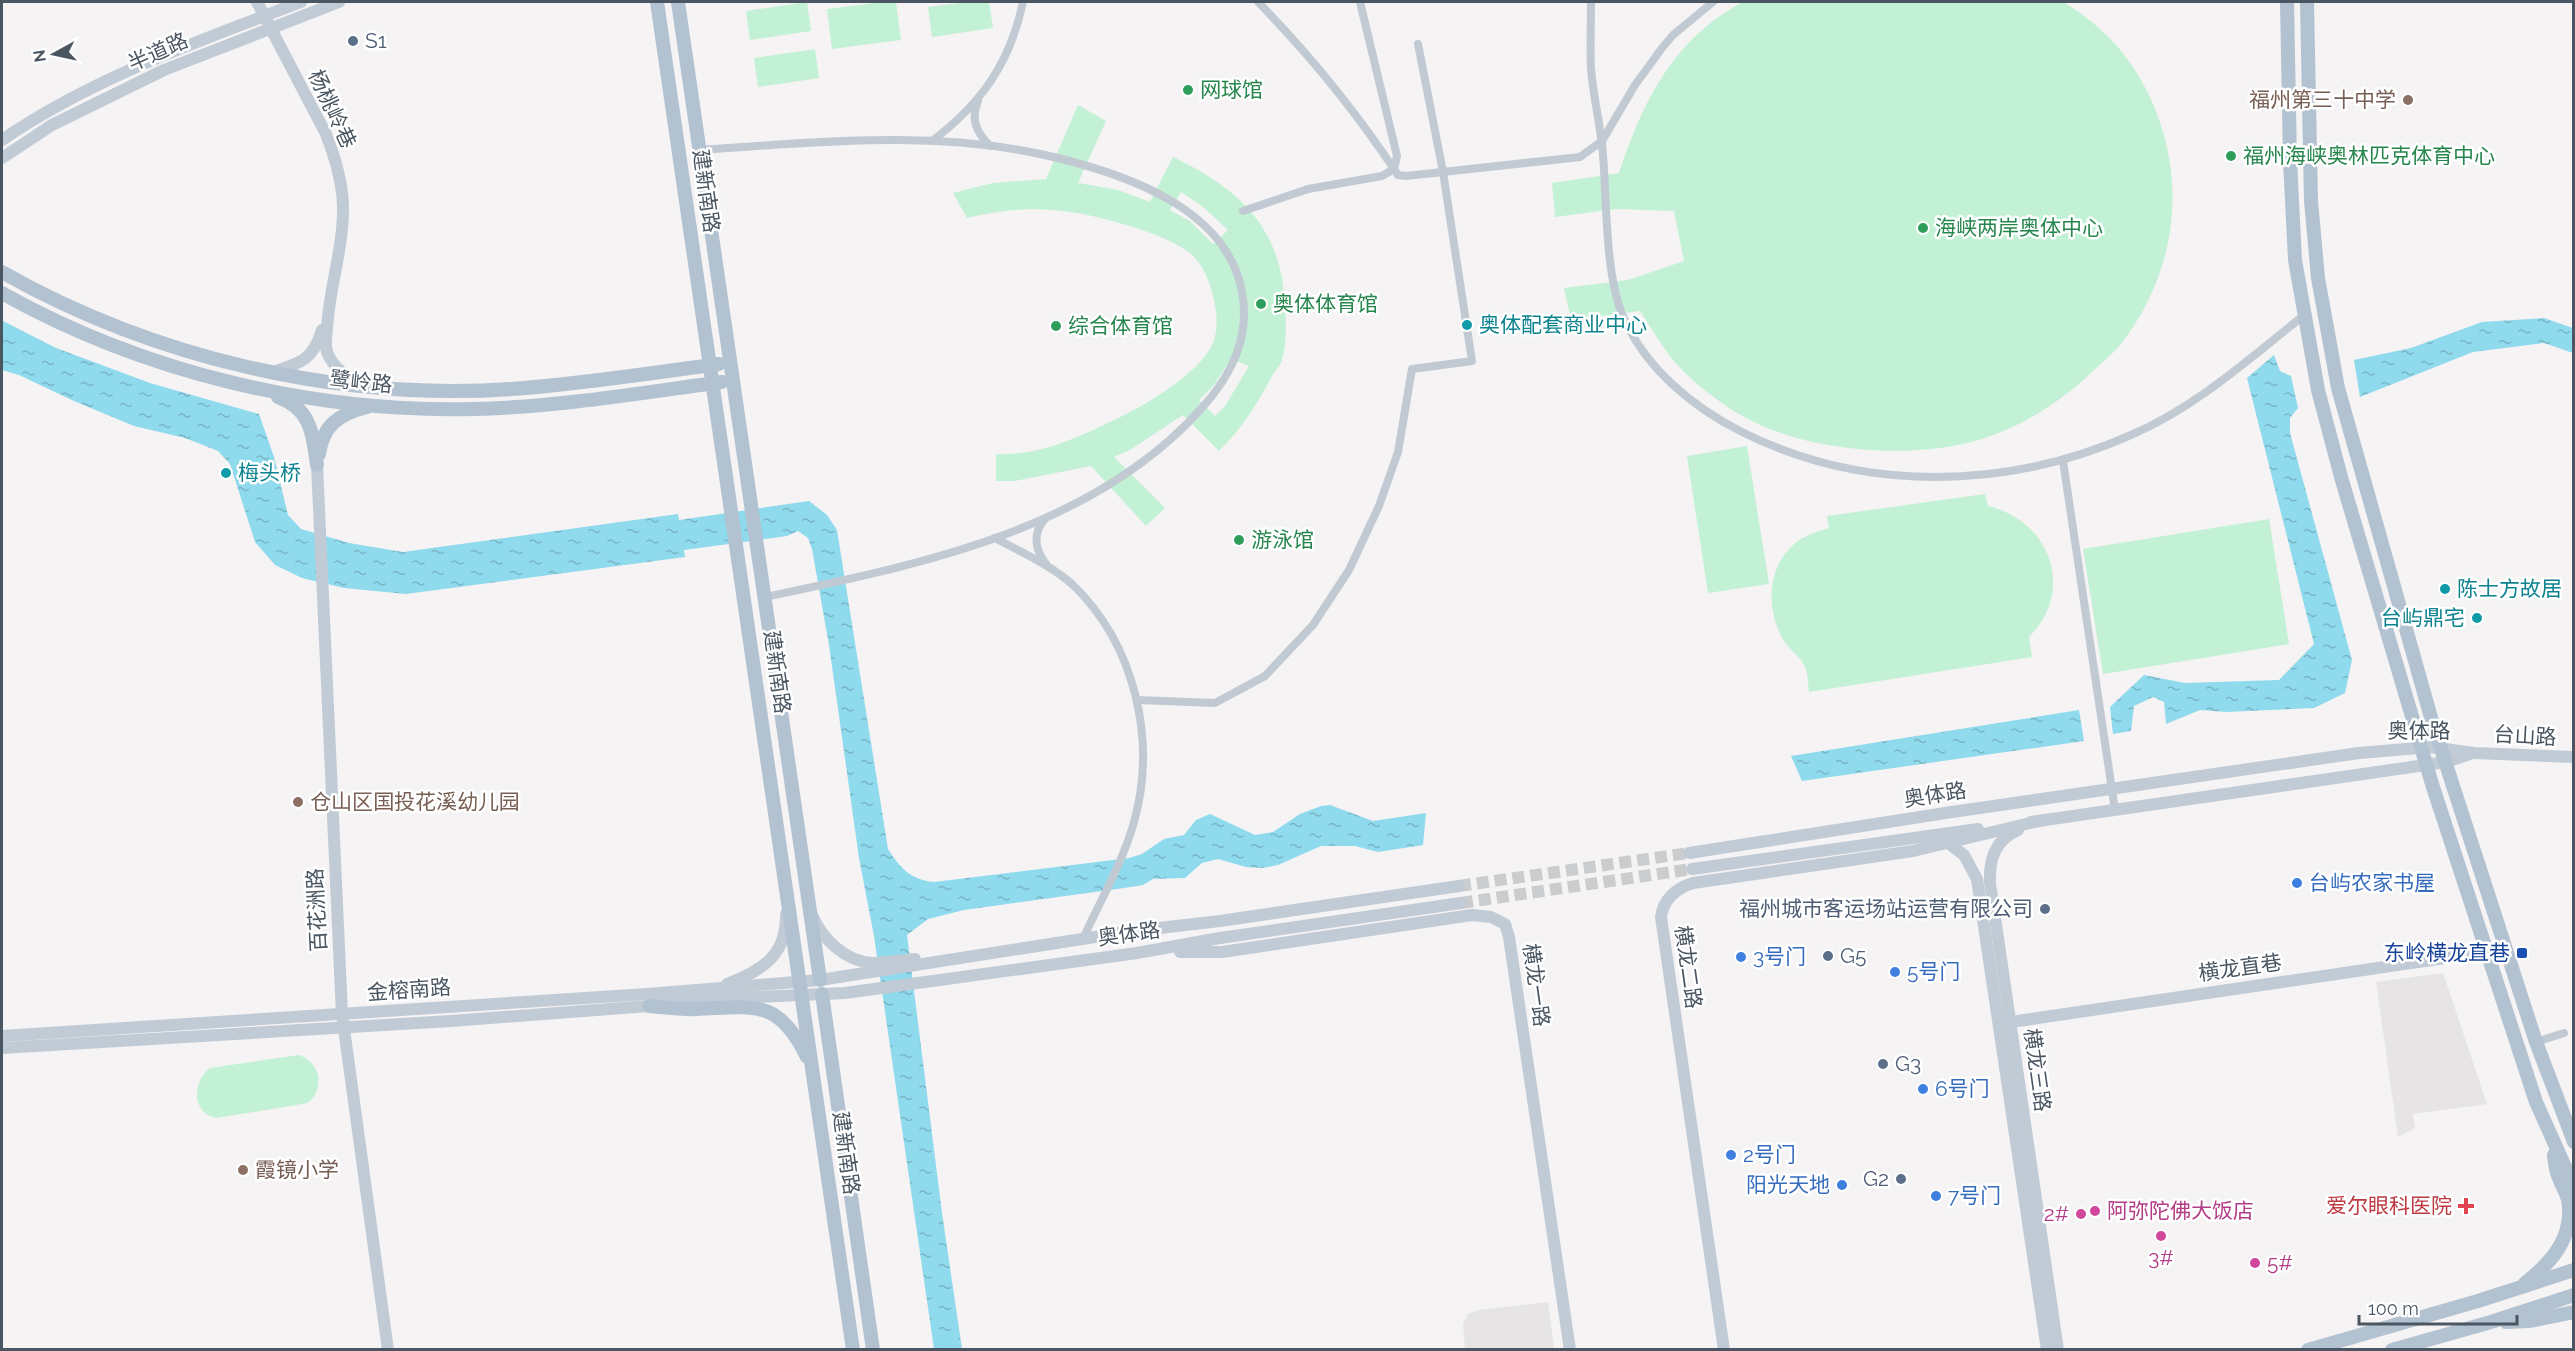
<svg xmlns="http://www.w3.org/2000/svg" width="2575" height="1351" viewBox="0 0 2575 1351" font-family="Raleway,'Noto Sans SC',sans-serif">
  <style>
    .education { fill: #e6e4e5 }
    .green { fill: #c3f1d5; fill-rule: evenodd }
    .water { fill: url(#water-ripples) }
    .lines { fill: none; stroke-linecap: round; stroke-linejoin: round }
    .secondary-tunnel { stroke: #caccce; stroke-width: 12; stroke-dasharray: 12 6; stroke-linecap: butt }
    .street { stroke: #c1cad2; stroke-width: 8 }
    .secondary { stroke: #c1cbd6; stroke-width: 12 }
    .primary { stroke: #b3c2d1; stroke-width: 14 }
    .service-dot { fill: #5c6f8a; stroke: #fff; stroke-width: 2 }
    .leisure-dot { fill: #2e9e5b; stroke: #fff; stroke-width: 2 }
    .education-dot { fill: #8d6e63; stroke: #fff; stroke-width: 2 }
    .culture-dot { fill: #0f9aa8; stroke: #fff; stroke-width: 2 }
    .shop-dot { fill: #3f7fe0; stroke: #fff; stroke-width: 2 }
    .transit-dot { fill: #1a4fb4; stroke: #fff; stroke-width: 2 }
    .health-dot { fill: #e0444e; stroke: #fff; stroke-width: 2 }
    .hotel-dot { fill: #d1479c; stroke: #fff; stroke-width: 2 }
    .labels { text-anchor: middle; stroke-width: 5; stroke-linejoin: round; paint-order: stroke }
    .service-label { font-size: 21px; fill: #4e5e75; stroke: #fff; text-anchor: start }
    .street-label { font-size: 21px; fill: #4a5661; stroke: #fff }
    .leisure-label { font-size: 21px; fill: #27864d; stroke: #fff; text-anchor: start }
    .education-label { font-size: 21px; fill: #785e54; stroke: #fff; text-anchor: start }
    .culture-label { font-size: 21px; fill: #0d838f; stroke: #fff; text-anchor: start }
    .shop-label { font-size: 21px; fill: #366cbe; stroke: #fff; text-anchor: start }
    .transit-label { font-size: 21px; fill: #164399; stroke: #fff; text-anchor: end }
    .health-label { font-size: 21px; fill: #be3a42; stroke: #fff; text-anchor: end }
    .hotel-label { font-size: 21px; fill: #b23c85; stroke: #fff; text-anchor: start }
  </style>
  <defs>
    <pattern id="water-ripples" width="26" height="14" patternUnits="userSpaceOnUse" patternTransform="scale(1.5)"><rect width="26" height="14" fill="#90daee"/><path d="M2 4q2-2 4 0t4 0M15 11q2-2 4 0t4 0" fill="none" stroke="#78b4c4"/></pattern>
  </defs>
  <rect width="100%" height="100%" fill="#f5f3f3"/>
  <g class="education">
    <polygon points="2443,973 2487,1104 2413,1114 2415,1128 2398,1137 2376,982"/>
    <polygon points="1548,1302 1554,1349 1465,1349 1463,1324 1468,1314 1479,1310"/>
  </g>
  <g class="green">
    <polygon points="807,2 811,31 750,40 746,11"/>
    <polygon points="883,2 896,2 901,40 832,49 827,9"/>
    <polygon points="967,2 989,2 993,28 932,37 928,7"/>
    <path d="M 1743,2 L 2063,2 C 2113,31 2147,76 2163,132 C 2185,207 2168,284 2120,345 C 2112,355 2101,363 2092,372 C 2062,401 2023,426 1982,439 C 1913,460 1812,453 1748,419 C 1720,404 1689,380 1669,355 C 1659,341 1650,326 1640,311 L 1571,320 L 1564,288 L 1628,280 L 1684,261 L 1674,211 L 1616,209 L 1555,217 L 1552,183 L 1619,173 C 1643,101 1673,39 1743,2 Z"/>
    <polygon points="815,49 819,78 758,87 754,58"/>
    <path d="M 1078,105 L 1106,121 L 1078,183 L 1118,190 L 1150,202 L 1173,157 C 1240,189 1282,228 1285,306 C 1286,323 1287,343 1282,360 C 1280,366 1275,371 1272,376 C 1256,406 1243,427 1219,451 L 1183,415 L 1130,450 L 1114,457 L 1165,508 L 1146,526 L 1091,466 L 1015,481 L 996,481 L 996,454 C 1038,456 1075,439 1112,421 C 1142,407 1198,375 1212,345 C 1219,330 1217,311 1213,296 C 1209,279 1201,260 1186,250 C 1167,238 1144,230 1123,224 C 1068,207 1023,204 967,218 L 953,193 L 993,183 L 1046,179 ZM 1181,192 L 1202,206 L 1228,230 L 1213,244 L 1190,221 L 1170,210 ZM 1231,359 L 1249,366 L 1225,406 L 1215,416 L 1199,400 L 1214,385 Z"/>
    <polygon points="1747,446 1769,584 1708,593 1687,456"/>
    <path d="M 1985,494 L 1988,506 C 2050,521 2076,590 2029,637 L 2032,657 L 1809,692 C 1808,684 1808,671 1804,665 C 1798,654 1787,648 1781,636 C 1767,607 1767,570 1792,546 C 1802,536 1816,532 1829,528 L 1827,516 Z"/>
    <polygon points="2269,519 2289,644 2103,674 2083,549"/>
    <path d="M 299,1055 C 321,1063 325,1088 308,1103 L 217,1118 C 191,1114 192,1082 210,1068 Z"/>
  </g>
  <g class="water">
    <polygon points="2544,318 2573,328 2573,353 2544,343 2473,352 2360,397 2354,360 2411,348 2482,322"/>
    <path d="M 3,321 L 56,348 L 150,383 L 259,414 L 274,457 L 288,515 L 301,529 L 349,543 L 403,552 L 678,514 L 679,520 L 809,501 L 827,515 L 837,530 L 888,849 C 900,868 911,880 934,882 L 1129,858 L 1142,854 L 1164,839 L 1184,835 L 1196,820 L 1210,814 L 1255,835 L 1273,832 L 1300,814 L 1321,806 L 1330,805 L 1373,821 L 1426,813 L 1423,845 L 1378,852 L 1355,846 L 1321,846 L 1278,865 L 1263,868 L 1246,867 L 1218,859 L 1202,863 L 1185,878 L 1153,879 L 1143,885 L 1124,888 L 964,910 L 928,919 L 907,935 L 942,1213 L 962,1349 L 934,1349 L 874,936 L 859,858 L 829,645 L 812,549 L 808,538 L 798,531 L 787,536 L 684,550 L 685,557 L 406,594 L 344,588 L 302,578 L 275,565 L 255,542 L 230,464 L 218,451 L 185,438 L 134,426 L 74,401 L 19,375 L 2,370 L 2,322 Z"/>
    <polygon points="2274,355 2280,371 2291,376 2298,408 2290,418 2290,433 2352,660 2345,693 2314,708 2226,712 2200,710 2166,724 2164,702 2153,697 2134,706 2131,731 2113,734 2110,707 2144,675 2185,683 2279,680 2314,644 2247,378"/>
    <polygon points="2079,710 2084,741 1802,781 1791,756"/>
  </g>
  <g class="lines">
    <g class="secondary-tunnel">
      <polyline points="1459,886 1689,853"/>
      <polyline points="1461,903 1692,869"/>
    </g>
    <g class="street">
      <path d="M 1258,2 C 1309,54 1357,113 1398,175 L 1406,176 L 1580,157 L 1602,141 L 1635,85 L 1662,48 L 1673,35 L 1713,2"/>
      <path d="M 1591,2 C 1591,23 1590,46 1591,68 C 1593,97 1601,126 1603,155 C 1607,203 1605,271 1622,314 C 1644,367 1692,407 1742,432 C 1864,493 2007,490 2131,435 C 2196,407 2249,359 2303,316"/>
      <path d="M 978,101 C 970,120 977,133 990,146"/>
      <path d="M 932,141 C 982,103 1010,63 1023,2"/>
      <path d="M 700,150 C 818,142 941,129 1058,158 C 1126,175 1220,207 1240,283 C 1253,333 1233,374 1200,410 C 1091,531 917,565 765,597"/>
      <polyline points="1243,211 1308,189 1382,176 1394,169 1397,156 1360,2"/>
      <polyline points="2063,461 2115,810"/>
      <path d="M 1045,519 C 1032,533 1035,550 1046,564"/>
      <path d="M 995,538 C 1021,552 1051,565 1073,585 C 1135,645 1157,740 1134,822 C 1123,862 1100,901 1083,939"/>
      <polyline points="1137,700 1215,703 1265,676 1313,625 1349,570 1379,506 1398,452 1412,369 1472,361 1443,172 1418,44"/>
      <polyline points="2536,1042 2564,1033"/>
    </g>
    <g class="secondary">
      <path d="M 257,2 L 326,134 C 335,157 342,181 343,205 C 344,247 329,288 327,329 C 326,336 325,345 327,352 C 333,368 348,379 365,381"/>
      <path d="M 2,140 C 92,78 199,41 301,2"/>
      <polyline points="2,158 52,125 164,70 339,2"/>
      <path d="M 273,372 C 301,363 313,360 322,330"/>
      <polyline points="317,465 342,1014 388,1350"/>
      <polyline points="2031,822 2446,762 2470,754"/>
      <path d="M 2018,830 C 1995,840 1989,859 1990,883 L 2058,1350"/>
      <polyline points="1944,840 1964,855 1977,879 2047,1350"/>
      <polyline points="1689,853 1952,812 2359,753 2430,747 2474,753 2574,757"/>
      <polyline points="1692,869 1978,829"/>
      <path d="M 812,915 C 822,939 845,961 872,963 C 886,963 901,960 915,959"/>
      <polyline points="1180,952 1222,952 1472,915 1491,917 1505,924 1509,937 1570,1350"/>
      <path d="M 727,984 C 761,971 787,956 786,914"/>
      <polyline points="2004,1023 2486,952"/>
      <polyline points="2,1036 647,994 820,980 1133,931 1220,921 1459,886"/>
      <polyline points="2,1048 451,1021 649,1006 692,1000 845,993 1137,953 1220,938 1461,903"/>
      <path d="M 1724,1350 L 1661,917 C 1663,900 1676,888 1693,883 L 1913,851 L 2039,821"/>
    </g>
    <g class="primary">
      <polyline points="657,2 853,1350"/>
      <polyline points="678,2 820,980"/>
      <polyline points="2287,2 2290,161 2295,260 2318,390 2341,477 2432,784 2536,1102 2574,1187"/>
      <polyline points="2307,2 2311,201 2318,278 2338,388 2432,721 2536,1042 2574,1142"/>
      <path d="M 2,272 C 154,358 337,401 512,389 C 582,384 651,373 719,364"/>
      <path d="M 2,293 C 143,372 312,413 474,409 C 557,407 640,393 722,382"/>
      <path d="M 278,397 C 311,408 313,435 317,465"/>
      <path d="M 319,454 C 323,425 339,414 367,407"/>
      <polyline points="822,994 873,1350"/>
      <path d="M 649,1006 C 664,1007 680,1010 696,1009 C 752,1007 778,997 807,1057"/>
      <path d="M 2525,1283 C 2551,1263 2575,1237 2568,1199 C 2561,1181 2556,1177 2554,1155"/>
      <polyline points="2506,1322 2530,1321 2574,1312"/>
      <polyline points="2308,1350 2478,1301 2574,1270"/>
      <polyline points="2392,1350 2491,1322 2574,1295"/>
    </g>
  </g>
  <g class="service-dot">
    <circle cx="353" cy="41" r="6"/>
    <circle cx="2045" cy="909" r="6"/>
    <circle cx="1828" cy="956" r="6"/>
    <circle cx="1883" cy="1064" r="6"/>
    <circle cx="1901" cy="1179" r="6"/>
  </g>
  <g class="leisure-dot">
    <circle cx="1188" cy="90" r="6"/>
    <circle cx="2231" cy="156" r="6"/>
    <circle cx="1923" cy="228" r="6"/>
    <circle cx="1261" cy="304" r="6"/>
    <circle cx="1056" cy="326" r="6"/>
    <circle cx="1239" cy="540" r="6"/>
  </g>
  <g class="education-dot">
    <circle cx="2408" cy="100" r="6"/>
    <circle cx="298" cy="802" r="6"/>
    <circle cx="243" cy="1170" r="6"/>
  </g>
  <g class="culture-dot">
    <circle cx="1467" cy="325" r="6"/>
    <circle cx="226" cy="473" r="6"/>
    <circle cx="2445" cy="589" r="6"/>
    <circle cx="2477" cy="618" r="6"/>
  </g>
  <g class="shop-dot">
    <circle cx="2297" cy="883" r="6"/>
    <circle cx="1741" cy="957" r="6"/>
    <circle cx="1895" cy="972" r="6"/>
    <circle cx="1923" cy="1089" r="6"/>
    <circle cx="1731" cy="1155" r="6"/>
    <circle cx="1842" cy="1185" r="6"/>
    <circle cx="1936" cy="1196" r="6"/>
  </g>
  <rect class="transit-dot" x="2516" y="947" width="12" height="12" rx="3"/>
  <path class="health-dot" d="M2463 1197h6v6h6v6h-6v6h-6v-6h-6v-6h6z"/>
  <g class="hotel-dot">
    <circle cx="2095" cy="1211" r="6"/>
    <circle cx="2081" cy="1214" r="6"/>
    <circle cx="2161" cy="1236" r="6"/>
    <circle cx="2255" cy="1263" r="6"/>
  </g>
  <g class="labels">
    <g class="service-label">
      <text x="365" y="48">S1</text>
      <text x="2033" y="916" text-anchor="end">福州城市客运场站运营有限公司</text>
      <text x="1840" y="963">G5</text>
      <text x="1895" y="1071">G3</text>
      <text x="1889" y="1186" text-anchor="end">G2</text>
    </g>
    <g class="street-label">
      <text transform="translate(158 52) rotate(-24)" y="7">半道路</text>
      <text transform="translate(332 109) rotate(65)" y="7">杨桃岭巷</text>
      <text transform="translate(706 191) rotate(82)" y="7">建新南路</text>
      <text transform="translate(361 382) rotate(6)" y="7">鹭岭路</text>
      <text transform="translate(777 672) rotate(82)" y="7">建新南路</text>
      <text x="2419" y="738">奥体路</text>
      <text transform="translate(2525 736) rotate(3)" y="7">台山路</text>
      <text transform="translate(1935 795) rotate(-9)" y="7">奥体路</text>
      <text transform="translate(317 910) rotate(-93)" y="7">百花洲路</text>
      <text transform="translate(1129 934) rotate(-8)" y="7">奥体路</text>
      <text transform="translate(1688 967) rotate(82)" y="7">横龙二路</text>
      <text transform="translate(2240 968) rotate(-8)" y="7">横龙直巷</text>
      <text transform="translate(1536 985) rotate(82)" y="7">横龙一路</text>
      <text transform="translate(409 990) rotate(-4)" y="7">金榕南路</text>
      <text transform="translate(2037 1070) rotate(82)" y="7">横龙三路</text>
      <text transform="translate(846 1153) rotate(82)" y="7">建新南路</text>
    </g>
    <g class="leisure-label">
      <text x="1200" y="97">网球馆</text>
      <text x="2243" y="163">福州海峡奥林匹克体育中心</text>
      <text x="1935" y="235">海峡两岸奥体中心</text>
      <text x="1273" y="311">奥体体育馆</text>
      <text x="1068" y="333">综合体育馆</text>
      <text x="1251" y="547">游泳馆</text>
    </g>
    <g class="education-label">
      <text x="2396" y="107" text-anchor="end">福州第三十中学</text>
      <text x="310" y="809">仓山区国投花溪幼儿园</text>
      <text x="255" y="1177">霞镜小学</text>
    </g>
    <g class="culture-label">
      <text x="1479" y="332">奥体配套商业中心</text>
      <text x="238" y="480">梅头桥</text>
      <text x="2457" y="596">陈士方故居</text>
      <text x="2465" y="625" text-anchor="end">台屿鼎宅</text>
    </g>
    <g class="shop-label">
      <text x="2309" y="890">台屿农家书屋</text>
      <text x="1753" y="964">3号门</text>
      <text x="1907" y="979">5号门</text>
      <text x="1935" y="1096">6号门</text>
      <text x="1743" y="1162">2号门</text>
      <text x="1830" y="1192" text-anchor="end">阳光天地</text>
      <text x="1948" y="1203">7号门</text>
    </g>
    <g class="transit-label">
      <text x="2510" y="960">东岭横龙直巷</text>
    </g>
    <g class="health-label">
      <text x="2452" y="1213">爱尔眼科医院</text>
    </g>
    <g class="hotel-label">
      <text x="2107" y="1218">阿弥陀佛大饭店</text>
      <text x="2069" y="1221" text-anchor="end">2#</text>
      <text x="2161" y="1265" text-anchor="middle">3#</text>
      <text x="2267" y="1270">5#</text>
    </g>
  </g>
  <rect width="2575" height="1351" fill="none" stroke="#4a5661" stroke-width="6"/>
  <g transform="translate(54 54) rotate(262)" stroke="#ffffff" stroke-width="4.5" paint-order="stroke">
  <path d="M0-4.5L10 22L0 15L-10 22Z" fill="#4a5661"/>
  <text y="-9" font-size="16" font-weight="bold" text-anchor="middle" fill="#4a5661">N</text>
  </g>
  <path d="M2359 1315v9h158v-9" fill="none" stroke="#4a5661" stroke-width="3"/>
  <text x="2368" y="1315" font-size="18" fill="#4a5661" stroke="#ffffff" stroke-width="4.5" paint-order="stroke">100 m</text>
</svg>
